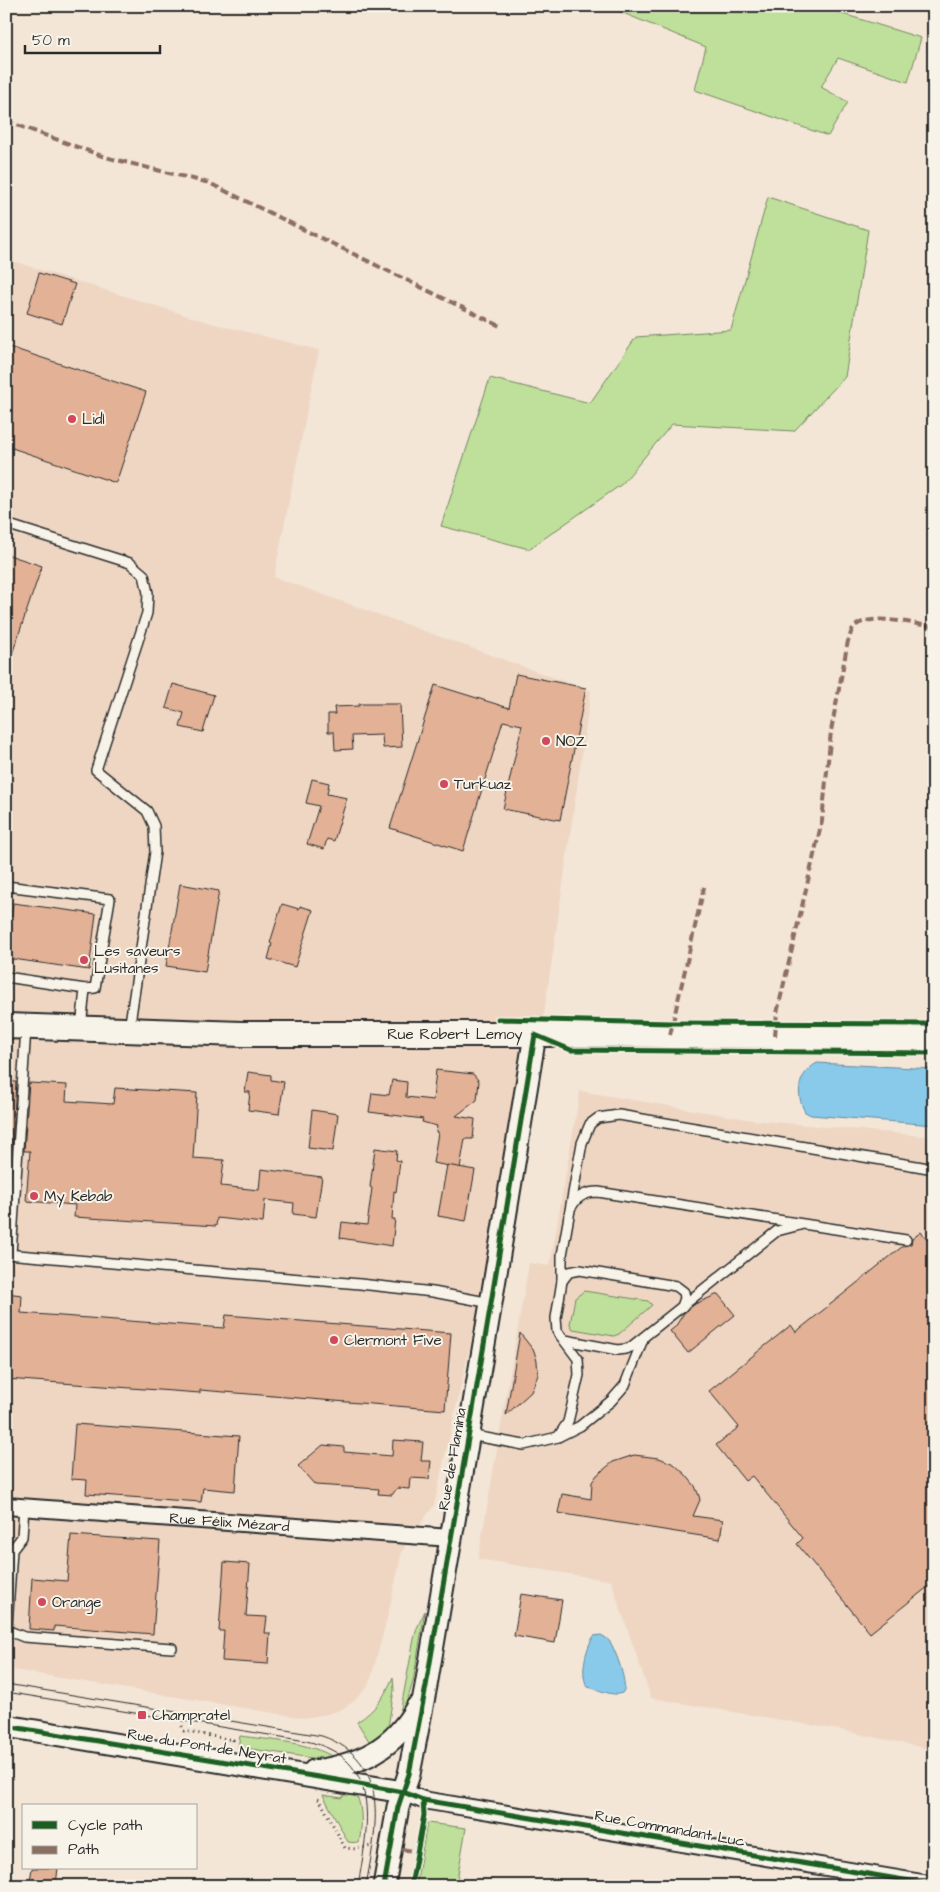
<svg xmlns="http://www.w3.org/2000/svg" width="940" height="1892" viewBox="0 0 940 1892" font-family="'Architects Daughter',sans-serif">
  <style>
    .built { fill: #eed6c3 }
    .green { fill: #bfe09a; stroke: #758662 }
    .water { fill: #89caea; stroke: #638a9e }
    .building { fill: #e3b195; stroke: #2b2b2b }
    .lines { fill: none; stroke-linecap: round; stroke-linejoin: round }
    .service-casing { stroke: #2b2b2b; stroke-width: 12 }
    .minor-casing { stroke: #2b2b2b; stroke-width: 20 }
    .tertiary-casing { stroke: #2b2b2b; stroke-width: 25 }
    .secondary-casing { stroke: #2b2b2b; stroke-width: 28 }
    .path { stroke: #2b2b2b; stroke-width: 3; stroke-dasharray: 1 4; stroke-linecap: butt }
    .service { stroke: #f7f3e8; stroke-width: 9 }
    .minor { stroke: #f7f3e8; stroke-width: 16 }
    .tertiary { stroke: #f7f3e8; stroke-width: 21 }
    .secondary { stroke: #f7f3e8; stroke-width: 24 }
    .tram { stroke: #2b2b2b; stroke-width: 1 }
    .quiet { stroke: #8d6e63; stroke-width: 4; stroke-dasharray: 8 4; stroke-linecap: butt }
    .cycleway-casing { stroke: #f7f3e8; stroke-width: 8 }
    .cycleway { stroke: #1b5e20; stroke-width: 5 }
    .poi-dot { fill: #d1495b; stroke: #f7f3e8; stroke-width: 2 }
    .labels { text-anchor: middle; stroke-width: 4; stroke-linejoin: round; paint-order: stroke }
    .poi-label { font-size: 15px; fill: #2b2b2b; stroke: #f7f3e8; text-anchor: start }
    .street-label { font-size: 15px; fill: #2b2b2b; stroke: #f7f3e8 }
  </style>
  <rect width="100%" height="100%" fill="#f3e6d7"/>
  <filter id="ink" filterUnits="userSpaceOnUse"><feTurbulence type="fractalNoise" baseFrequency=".02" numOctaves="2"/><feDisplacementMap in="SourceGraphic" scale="10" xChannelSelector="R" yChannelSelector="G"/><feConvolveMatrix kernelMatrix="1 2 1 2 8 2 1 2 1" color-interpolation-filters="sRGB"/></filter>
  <g filter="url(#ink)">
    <g class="built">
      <polygon points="6,259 211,323 319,350 274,577 591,691 542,1028 434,1505 402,1551 389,1611 372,1675 367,1687 353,1702 340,1710 328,1714 304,1718 6,1669"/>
      <polygon points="580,1091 753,1120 934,1137 934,1750 840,1730 651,1698 611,1581 478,1559 529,1263 550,1266"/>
    </g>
    <g class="green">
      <polygon points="606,6 817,6 921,38 908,82 838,58 821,87 848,102 828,136 695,90 706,47"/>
      <polygon points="768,197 868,230 845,377 794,431 672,424 622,484 529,549 441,526 490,378 590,403 636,337 731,330"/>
      <polygon points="584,1291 648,1301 652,1305 619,1334 614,1336 573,1329 570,1324 575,1298"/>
      <polygon points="425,1611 413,1682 403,1714 400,1713 414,1639 417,1628"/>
      <path d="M 393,1677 L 394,1690 L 387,1733 L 371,1744 L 357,1722 C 375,1711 385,1696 393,1677 Z"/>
      <path d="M 240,1736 C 269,1740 310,1742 335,1758 L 312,1758 L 238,1747 Z"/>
      <path d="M 345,1794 L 357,1796 C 363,1811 362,1827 359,1843 L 348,1842 L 323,1795 L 342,1798 Z"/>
      <polygon points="427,1823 466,1828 456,1886 416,1886"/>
    </g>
    <g class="water">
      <path d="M 817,1063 L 934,1069 L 934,1125 L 811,1115 L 805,1112 C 795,1093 798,1074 817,1063 Z"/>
      <path d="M 601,1635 C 605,1637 608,1639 610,1642 C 615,1649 630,1688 622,1693 C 614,1697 597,1689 588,1687 C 579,1676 586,1647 594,1636 Z"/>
    </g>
    <g class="building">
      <polygon points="39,273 75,284 62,324 27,313"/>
      <polygon points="6,346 146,392 116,483 6,446"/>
      <polygon points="6,554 42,566 9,663 6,663"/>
      <polygon points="516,674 586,688 560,820 503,809 522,725 503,721 463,851 390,828 435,685 509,708"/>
      <polygon points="173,684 214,695 203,732 180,727 184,713 166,708"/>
      <polygon points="359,704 400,704 402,747 383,748 382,735 352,736 353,749 335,750 334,732 328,732 328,714 335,714 334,707 359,706"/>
      <polygon points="312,779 329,783 327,794 347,798 334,841 327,839 324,849 307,844 319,806 306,803"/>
      <polygon points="180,884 219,891 205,972 166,966"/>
      <polygon points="13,903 96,914 89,970 6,958"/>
      <polygon points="282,904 299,909 300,906 313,910 295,967 268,959 272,944 270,943"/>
      <polygon points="436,1070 473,1074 479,1081 477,1100 456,1116 475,1119 473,1139 465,1139 460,1168 433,1163 438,1133 436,1132 437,1126 422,1122 423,1119 369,1112 372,1093 389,1095 392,1080 407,1082 406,1097 433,1100"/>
      <polygon points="248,1072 271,1075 271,1080 284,1082 279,1114 248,1110 250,1092 245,1092"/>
      <polygon points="6,1081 16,1082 12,1151 6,1151"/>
      <polygon points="29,1083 67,1085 66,1101 113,1104 115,1088 197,1093 193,1158 224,1160 221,1186 259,1190 261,1169 322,1177 316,1217 293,1214 294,1203 265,1200 263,1223 217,1218 216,1226 74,1217 75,1205 26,1201 30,1151 24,1151"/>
      <polygon points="312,1110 338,1114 333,1151 308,1148"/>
      <polygon points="375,1148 397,1151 396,1160 400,1161 396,1192 394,1191 392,1219 395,1219 392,1246 340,1238 342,1222 367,1225 372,1188 370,1187"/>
      <polygon points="447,1165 475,1170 466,1221 438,1216"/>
      <polygon points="921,1232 934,1247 934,1582 870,1633 797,1544 803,1538 752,1476 745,1481 716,1445 739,1427 709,1391 791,1325 796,1332 903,1246 911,1244 912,1239"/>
      <polygon points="6,1293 22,1295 21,1313 224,1328 226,1315 451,1333 445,1410 200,1390 200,1393 6,1379"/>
      <polygon points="718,1294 735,1315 688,1353 670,1331 675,1327 684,1313 695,1304"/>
      <polygon points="520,1333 534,1351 537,1361 538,1375 531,1392 506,1415"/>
      <polygon points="75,1424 239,1436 235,1491 203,1488 201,1502 86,1494 87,1480 71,1479"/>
      <polygon points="393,1440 423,1442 421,1461 431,1461 429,1479 410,1478 409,1489 397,1488 392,1495 378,1494 379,1489 315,1485 298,1466 323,1445 344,1447 344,1452 392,1456"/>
      <polygon points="634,1455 659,1458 674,1464 686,1475 695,1486 699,1496 700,1500 693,1516 723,1520 720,1539 558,1513 562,1494 591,1499 592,1482 597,1475 613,1462"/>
      <polygon points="71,1535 160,1541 153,1634 54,1626 54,1631 29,1629 32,1578 67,1581"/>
      <polygon points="224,1562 250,1564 246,1616 267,1617 265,1633 270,1633 268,1664 222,1661 224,1631 219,1631"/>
      <polygon points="521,1594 562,1600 555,1643 514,1636"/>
      <polygon points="32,1868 58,1868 56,1885 30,1881"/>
    </g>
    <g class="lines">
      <g class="service-casing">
        <g id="service">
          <polyline points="6,524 130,563 144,575 148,593 147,613 96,770 147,811 154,826 155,852 129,1030"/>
          <polyline points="6,886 110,899 95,988 85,989 6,977"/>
          <polyline points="81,1028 85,989"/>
          <path d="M 572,1206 C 578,1195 587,1192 598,1192 L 906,1240"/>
          <polyline points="6,1254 360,1284 433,1292 491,1303"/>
          <polyline points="11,1254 26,1028"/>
          <polyline points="562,1281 569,1272 580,1270 676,1286 684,1292 685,1298 682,1307"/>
          <polyline points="565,1340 618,1350 625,1349 631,1347 777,1231 800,1225"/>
          <polyline points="469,1435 524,1445 558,1437 580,1426 611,1401 625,1385 643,1339"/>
          <polyline points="558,1437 568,1422 579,1375 578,1359 557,1331 556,1318 562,1281 562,1255 582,1143 590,1124 598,1118 619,1115 934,1169"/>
          <polyline points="24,1507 22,1537 12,1550 7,1627 9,1631 24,1637 172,1648"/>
        </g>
      </g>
      <g class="minor-casing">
        <g id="minor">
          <path id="s1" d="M 6,1506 L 451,1538"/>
          <polyline points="403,1792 423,1800 934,1885"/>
        </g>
      </g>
      <g class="tertiary-casing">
        <g id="tertiary">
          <polyline points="6,1726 403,1792"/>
          <path d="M 314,1771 C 359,1765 394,1749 417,1707"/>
          <polyline points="384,1886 398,1807 409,1774 426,1686 491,1303 535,1035"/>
        </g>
      </g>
      <g class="secondary-casing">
        <g id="secondary">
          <path id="s2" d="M 6,1026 L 242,1034 L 565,1034 L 775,1036 L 934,1040"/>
        </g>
      </g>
      <g class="path">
        <polyline points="182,1726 184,1731 233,1740 232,1744"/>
        <polyline points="318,1799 320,1800 345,1848 356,1849 372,1846"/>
      </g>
      <use href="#service" class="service"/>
      <use href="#minor" class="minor"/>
      <use href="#tertiary" class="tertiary"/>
      <use href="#secondary" class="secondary"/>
      <g class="tram">
        <path d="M 6,1684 L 322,1736 C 393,1761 376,1828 366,1886"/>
        <path d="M 6,1692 L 306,1741 C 384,1758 368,1826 358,1886"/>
      </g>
      <g class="quiet">
        <polyline points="6,121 105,157 209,183 500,326"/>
        <polyline points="670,1035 705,883"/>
        <path d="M 775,1036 L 777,1013 L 822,821 L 831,731 L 848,641 C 850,637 851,630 854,627 C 868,612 915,624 934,627"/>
        <polyline points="402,1849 417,1852"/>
      </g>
      <g class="cycleway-casing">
        <g id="cycleway">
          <polyline points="498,1019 671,1023 934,1024"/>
          <polyline points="6,1726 337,1780 403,1792 423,1800 934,1885"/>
          <polyline points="384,1886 398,1807 409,1774 426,1686 491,1303 535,1035 571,1050 934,1053"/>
          <polyline points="411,1886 424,1815 423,1800"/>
        </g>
      </g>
      <use href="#cycleway" class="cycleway"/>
    </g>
  </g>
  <g class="poi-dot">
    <circle cx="72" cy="419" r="5"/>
    <circle cx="546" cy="741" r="5"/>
    <circle cx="444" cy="784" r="5"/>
    <circle cx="84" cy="960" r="5"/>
    <circle cx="34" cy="1196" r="5"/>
    <circle cx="334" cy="1340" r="5"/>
    <circle cx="42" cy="1602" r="5"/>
    <rect x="137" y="1710" width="10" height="10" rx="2.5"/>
  </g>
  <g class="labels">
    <g class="poi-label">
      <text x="82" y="424">Lidl</text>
      <text x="556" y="746">NOZ</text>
      <text x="454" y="789">Turkuaz</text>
      <text x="94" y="956">Les saveurs<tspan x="94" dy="17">Lusitanes</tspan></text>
      <text x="44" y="1201">My Kebab</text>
      <text x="344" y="1345">Clermont Five</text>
      <text x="52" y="1607">Orange</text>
      <text x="152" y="1720">Champratel</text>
    </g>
    <g class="street-label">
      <text dy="5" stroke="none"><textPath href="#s2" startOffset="449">Rue Robert Lemoy</textPath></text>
      <text transform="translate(452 1459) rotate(-80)" y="5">Rue de Flamina</text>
      <text dy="5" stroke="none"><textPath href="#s1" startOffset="224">Rue Félix Mézard</textPath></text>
      <text transform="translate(207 1746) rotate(9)" y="5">Rue du Pont de Neyrat</text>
      <text transform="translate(670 1828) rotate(10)" y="5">Rue Commandant Luc</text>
    </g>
  </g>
  <rect width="940" height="1892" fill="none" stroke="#f7f3e8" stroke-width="25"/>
  <rect x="12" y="12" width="915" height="1867" fill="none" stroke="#2b2b2b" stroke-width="2" filter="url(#ink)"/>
  <rect x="22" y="1804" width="175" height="65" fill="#f7f3e8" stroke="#a5a39c"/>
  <rect x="32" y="1821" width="25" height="8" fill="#1b5e20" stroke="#a5a39c"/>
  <text x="68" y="1830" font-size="15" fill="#2b2b2b">Cycle path</text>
  <rect x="32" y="1846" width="25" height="8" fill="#8d6e63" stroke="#a5a39c"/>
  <text x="68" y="1854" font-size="15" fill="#2b2b2b">Path</text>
  <path d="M25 45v8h135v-8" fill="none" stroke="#2b2b2b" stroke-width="2.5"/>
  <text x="32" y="45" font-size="15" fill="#2b2b2b" stroke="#f7f3e8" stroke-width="4" paint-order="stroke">50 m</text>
</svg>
